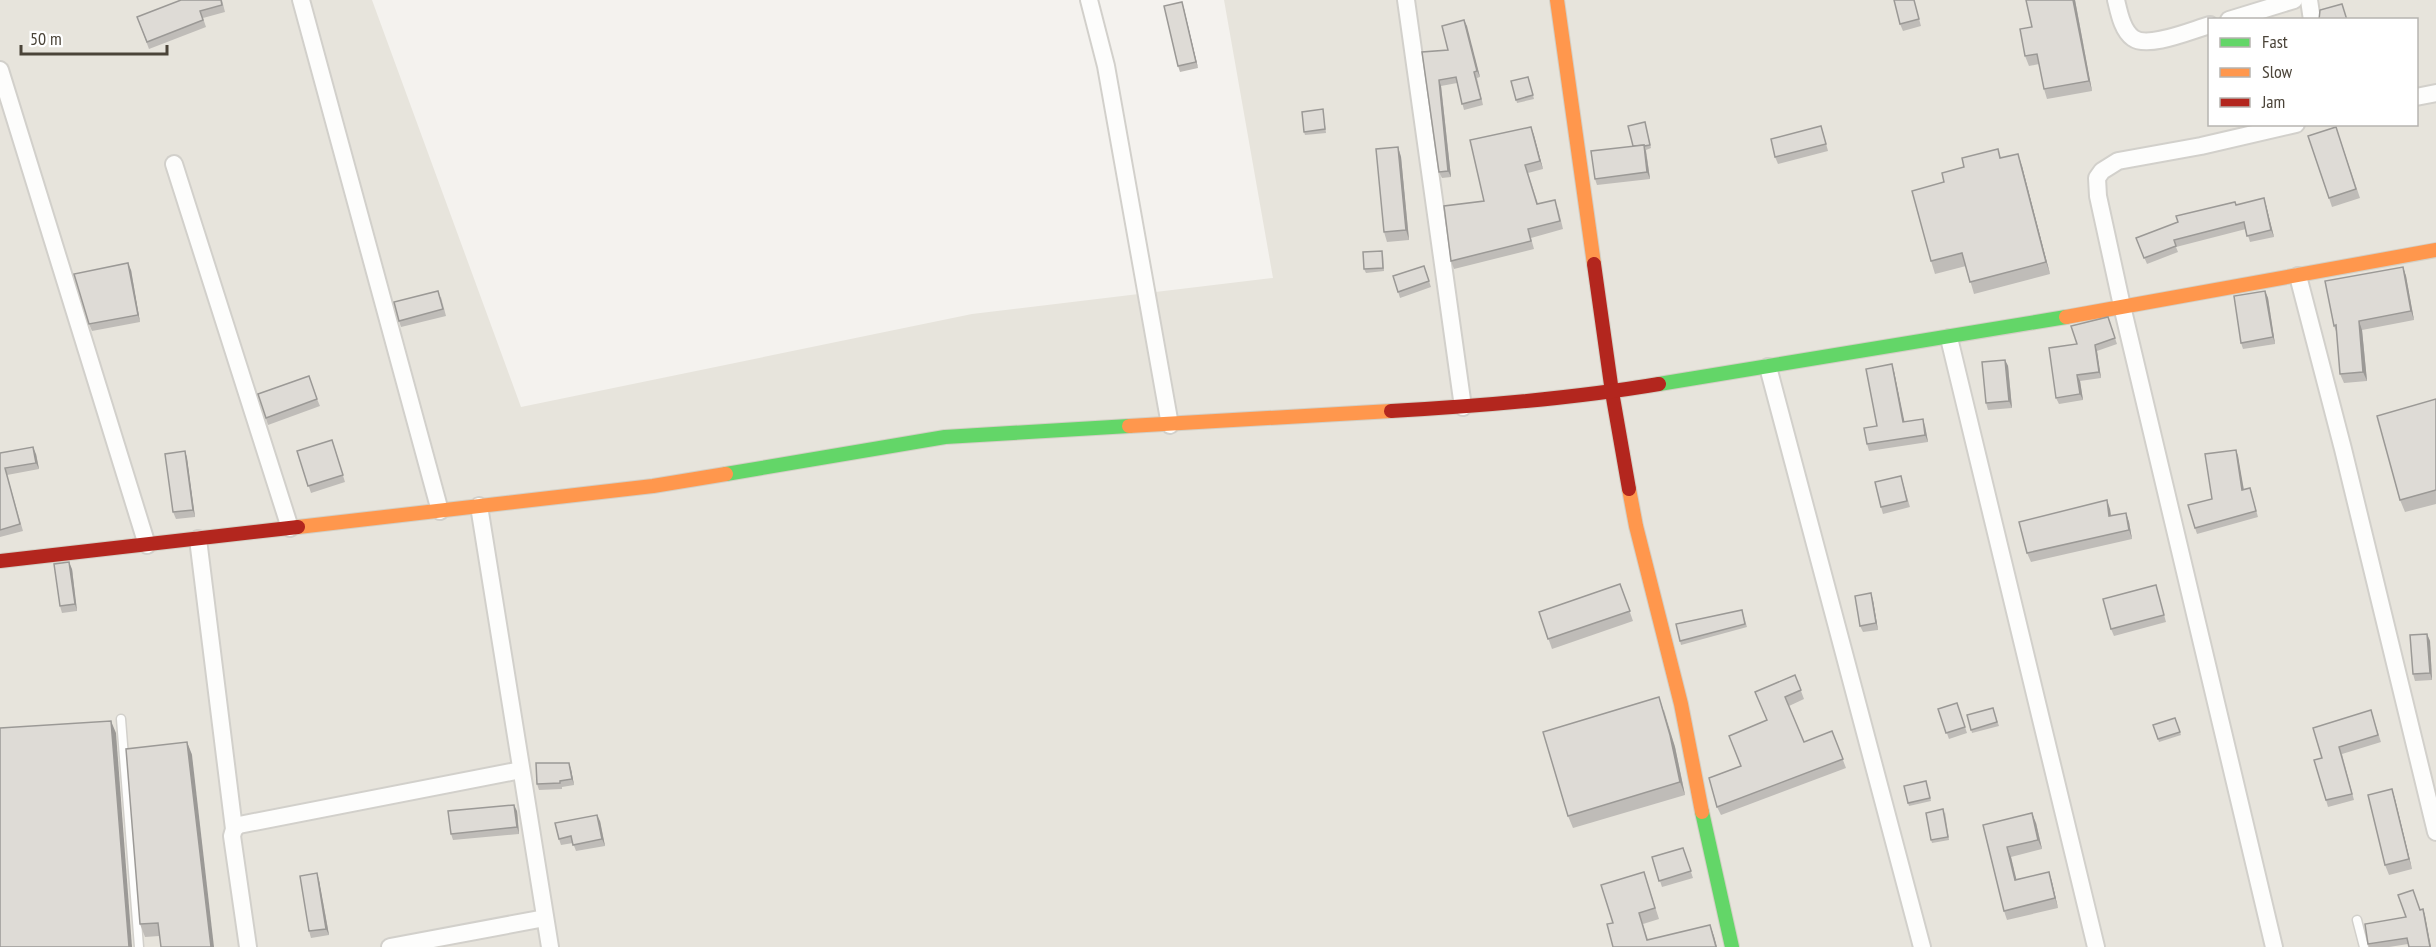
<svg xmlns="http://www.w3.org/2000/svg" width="2436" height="947" viewBox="0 0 2436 947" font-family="'PT Sans Narrow',sans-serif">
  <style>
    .residential { fill: #e7e4dc; fill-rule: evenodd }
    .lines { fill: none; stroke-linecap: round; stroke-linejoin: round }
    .lane-casing { stroke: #d2d0cb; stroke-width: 11 }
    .street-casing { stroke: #d2d0cb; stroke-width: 20 }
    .fast-casing { stroke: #d3cfc5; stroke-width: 16 }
    .slow-casing { stroke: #d3cfc5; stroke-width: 16 }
    .jam-casing { stroke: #d3cfc5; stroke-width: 16 }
    .lane { stroke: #fdfdfc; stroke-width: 8 }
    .street { stroke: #fdfdfc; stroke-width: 16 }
    .fast { stroke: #63d668; stroke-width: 14 }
    .slow { stroke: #ff974d; stroke-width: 14 }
    .jam { stroke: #b3261e; stroke-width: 14 }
    .wall { fill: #bfbcb8 }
    .shaded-wall { fill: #9b9996 }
    .building { fill: #dedbd6; stroke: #9b9996; stroke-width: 1.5 }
  </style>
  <rect width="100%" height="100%" fill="#f4f2ee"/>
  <path class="residential" d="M 0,0 L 372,0 L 521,407 L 972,314 L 1273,278 L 1224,0 L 2436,0 L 2436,947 L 0,947 ZM 2210,20 L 2416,20 L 2416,124 L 2210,124 Z"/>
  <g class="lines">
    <g class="lane-casing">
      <g id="lane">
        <polyline points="121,719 139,947"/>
        <polyline points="2357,920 2364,947"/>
      </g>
    </g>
    <g class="street-casing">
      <g id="street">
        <polyline points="301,0 440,511"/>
        <polyline points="1089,0 1106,66 1170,425"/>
        <polyline points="1406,0 1463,407"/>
        <path d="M 2116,0 C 2119,12 2122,30 2133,38 C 2148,49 2192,30 2210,25"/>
        <polyline points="2309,0 2312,20"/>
        <polyline points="2229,20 2294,0"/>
        <polyline points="0,70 147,545"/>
        <polyline points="2416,97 2436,93"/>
        <polyline points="174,164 290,528"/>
        <polyline points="2298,276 2343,449 2436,832"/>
        <polyline points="1949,338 2096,947"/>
        <polyline points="1768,367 1922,947"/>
        <polyline points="479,506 550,947"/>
        <polyline points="198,539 234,829 232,836 248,947"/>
        <polyline points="234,829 239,825 521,770"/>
        <polyline points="390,947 545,918"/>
        <polyline points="2274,947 2122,306 2098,196 2097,178 2102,171 2118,161 2201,146 2296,124"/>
      </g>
    </g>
    <g class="fast-casing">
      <g id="fast">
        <polyline points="1659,384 2066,317"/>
        <polyline points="726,474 945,437 1129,426"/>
        <polyline points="1702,812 1732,947"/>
      </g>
    </g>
    <g class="slow-casing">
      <g id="slow">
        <polyline points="1557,0 1594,264"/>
        <polyline points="2066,317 2436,250"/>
        <polyline points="1129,426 1391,411"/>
        <polyline points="1629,489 1636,526 1681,704 1702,812"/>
        <polyline points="298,527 653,486 726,474"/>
      </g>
    </g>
    <g class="jam-casing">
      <g id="jam">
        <polyline points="1594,264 1612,392 1629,489"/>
        <path d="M 1391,411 C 1481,406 1570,399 1659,384"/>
        <polyline points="0,561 298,527"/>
      </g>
    </g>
    <use href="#lane" class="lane"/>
    <use href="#street" class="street"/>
    <use href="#fast" class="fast"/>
    <use href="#slow" class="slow"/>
    <use href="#jam" class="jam"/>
  </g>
  <g class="wall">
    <polygon points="181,0 222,0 225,12 203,18 206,27 149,49 137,17"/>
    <polygon points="1914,0 1921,26 1903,31 1900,24"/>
    <polygon points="2026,0 2075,0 2092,91 2047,99 2044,89 2039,64 2029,66 2025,56 2032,27"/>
    <polygon points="1184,9 1198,68 1180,72 1178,66"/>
    <polygon points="1464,20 1480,77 1477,78 1483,105 1464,110 1457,83 1441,86 1451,177 1442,178 1439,172 1422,52 1448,50"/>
    <polygon points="1528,77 1534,99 1517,103 1511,81"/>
    <polygon points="1323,109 1326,133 1305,135 1304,132"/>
    <polygon points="1645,122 1651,148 1646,150 1650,179 1597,185 1595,179 1633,146"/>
    <polygon points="1531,127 1543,169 1528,173 1538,204 1558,208 1563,229 1531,238 1534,249 1454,269 1451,261 1484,201"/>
    <polygon points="2336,127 2360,198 2332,207 2308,136"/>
    <polygon points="1823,132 1828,151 1778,164 1775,157"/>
    <polygon points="1398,147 1401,157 1409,240 1387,242 1384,232"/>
    <polygon points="1998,149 2001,158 2022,166 2050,274 1974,294 1966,266 1935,274 1931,261 1944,182 1964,167"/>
    <polygon points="2236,205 2266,205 2274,237 2250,242 2246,229 2176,247 2178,252 2147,264 2136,238"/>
    <polygon points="1383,254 1384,271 1366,273 1364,269"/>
    <polygon points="1424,266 1431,287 1400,298 1393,276"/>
    <polygon points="2403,267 2406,276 2414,320 2362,330 2367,381 2344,383 2340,374 2337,334 2334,326"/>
    <polygon points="131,270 140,322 92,331 89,324"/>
    <polygon points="2265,291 2268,298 2275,344 2243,349 2241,343"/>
    <polygon points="441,297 446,316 401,327 399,321"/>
    <polygon points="2108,317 2117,344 2097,351 2101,378 2080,381 2083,400 2059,404 2056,398 2077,344"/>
    <polygon points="2005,360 2008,366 2012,408 1988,410 1986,403"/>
    <polygon points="1894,371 1904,422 1925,426 1928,442 1869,451 1867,444 1877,426"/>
    <polygon points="258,394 317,399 320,406 268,425"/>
    <polygon points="2436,399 2436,504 2405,512 2400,500"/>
    <polygon points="332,440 345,482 311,493 297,451"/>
    <polygon points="2236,450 2238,456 2243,490 2250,488 2258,517 2197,534 2195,528 2212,499"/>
    <polygon points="185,451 187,458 195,517 176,519 173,512"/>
    <polygon points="0,453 36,454 39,469 7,475 23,531 0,537"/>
    <polygon points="1903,483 1910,507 1883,514 1881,507"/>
    <polygon points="2110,509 2111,516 2126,513 2129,522 2132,539 2031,562 2027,553"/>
    <polygon points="72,569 77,611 62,613 60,606"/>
    <polygon points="1620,584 1633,621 1552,649 1539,612"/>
    <polygon points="2156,585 2166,622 2114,636 2111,629"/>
    <polygon points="1873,600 1878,630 1863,632 1860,626"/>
    <polygon points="1742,610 1747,627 1681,645 1680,641"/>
    <polygon points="2427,634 2430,641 2432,680 2415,681 2413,674"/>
    <polygon points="1795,675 1804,699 1789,706 1804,742 1832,731 1846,768 1721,815 1717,807 1767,720 1755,692"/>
    <polygon points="1957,703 1967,733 1949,739 1938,709"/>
    <polygon points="1993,708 1999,726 1972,733 1967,715"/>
    <polygon points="1664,710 1675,747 1685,795 1573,828 1568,816"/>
    <polygon points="2373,717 2381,742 2342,754 2354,800 2328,807 2326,800 2322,758"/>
    <polygon points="2175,718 2181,735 2159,742 2153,725"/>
    <polygon points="187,742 192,755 159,936 145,937 140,924"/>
    <polygon points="571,769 574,785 562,787 562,789 539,790 537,784"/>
    <polygon points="1926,781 1931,801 1909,806 1908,803"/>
    <polygon points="2392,789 2395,799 2412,869 2389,875 2385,865"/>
    <polygon points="517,811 519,834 453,840 451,834"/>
    <polygon points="1945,812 1949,840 1932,843 1931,840"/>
    <polygon points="600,821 605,846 576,851 573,843 561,845 559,839"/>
    <polygon points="2036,823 2042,849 2011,857 2016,880 2049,872 2052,882 2058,908 2007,920 2004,911 1983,825"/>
    <polygon points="1683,848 1693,878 1662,887 1652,857"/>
    <polygon points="1644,872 1659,919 1643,924 1648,940 1714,936 1613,947 1613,923"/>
    <polygon points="319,880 329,935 311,938 309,931"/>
    <polygon points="2420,909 2423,909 2425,915 2408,944 2389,947 2369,947 2368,944 2406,917"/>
  </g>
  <g class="shaded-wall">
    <polygon points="2073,0 2075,0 2092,91 2089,81"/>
    <polygon points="1182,2 1184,9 1198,68 1196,62"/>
    <polygon points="1464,20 1467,26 1480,77 1477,71"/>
    <polygon points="1439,80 1441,86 1451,177 1448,171"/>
    <polygon points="1531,127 1534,135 1543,169 1540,161"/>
    <polygon points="1644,145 1646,152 1650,179 1647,172"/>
    <polygon points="1398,147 1401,157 1409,240 1406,230"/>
    <polygon points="2018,154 2022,166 2050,274 2046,262"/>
    <polygon points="2264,198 2266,205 2274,237 2271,230"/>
    <polygon points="128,263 131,270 140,322 138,315"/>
    <polygon points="2403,267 2406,276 2414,320 2411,311"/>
    <polygon points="2265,291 2268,298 2275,344 2273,337"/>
    <polygon points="2359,321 2362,330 2367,381 2363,372"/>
    <polygon points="2095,345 2097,351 2101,378 2099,372"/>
    <polygon points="2005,360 2008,366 2012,408 2009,401"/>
    <polygon points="1892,364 1894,371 1906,429 1903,422"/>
    <polygon points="2077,375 2080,381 2083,400 2080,394"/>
    <polygon points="1923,419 1925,426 1928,442 1925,435"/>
    <polygon points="33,447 36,454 39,469 36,463"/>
    <polygon points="2236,450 2238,456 2245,496 2242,490"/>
    <polygon points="185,451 187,458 195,517 193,510"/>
    <polygon points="2107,500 2110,509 2112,525 2109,516"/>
    <polygon points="2126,513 2129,522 2132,539 2129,530"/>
    <polygon points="69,562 72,569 77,611 75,604"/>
    <polygon points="1871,593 1873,600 1878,630 1876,623"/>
    <polygon points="2427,634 2430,641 2432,680 2430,673"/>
    <polygon points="1659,697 1675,747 1685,795 1680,782"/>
    <polygon points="111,721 116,733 132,947 129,947"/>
    <polygon points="187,742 192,755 214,947 211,947"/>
    <polygon points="569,763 571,769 574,785 572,779"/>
    <polygon points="2392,789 2395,799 2412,869 2409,859"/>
    <polygon points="514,805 517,811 519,834 517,827"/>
    <polygon points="2032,813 2036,823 2042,849 2038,840"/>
    <polygon points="597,815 600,821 605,846 602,839"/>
    <polygon points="2007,847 2011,857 2019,890 2015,880"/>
    <polygon points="2049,872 2052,882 2058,908 2055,898"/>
    <polygon points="317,873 319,880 329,935 326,929"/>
    <polygon points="2423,909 2425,915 2431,947 2430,947"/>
    <polygon points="1710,925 1714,936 1717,947 1716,947"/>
  </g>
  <g class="building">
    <polygon points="181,0 221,0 222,5 200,11 203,20 147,42 137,17"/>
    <polygon points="1894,0 1914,0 1919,19 1900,24"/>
    <polygon points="2026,0 2073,0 2089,81 2044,89 2037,54 2025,56 2020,29 2032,27"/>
    <polygon points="1182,2 1196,62 1178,66 1164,6"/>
    <polygon points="2342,4 2347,20 2319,20 2320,10"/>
    <polygon points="1464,20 1477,71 1474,72 1481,99 1462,104 1456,77 1439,80 1448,171 1439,172 1422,52 1448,50 1442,26"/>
    <polygon points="1528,77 1533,95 1516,100 1511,81"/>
    <polygon points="1323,109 1325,129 1304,132 1302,112"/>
    <polygon points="1645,122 1650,145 1644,146 1644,145 1633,146 1628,126"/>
    <polygon points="1821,126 1826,144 1775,157 1771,139"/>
    <polygon points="1531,127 1540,161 1525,165 1537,204 1555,200 1560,221 1528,229 1531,241 1451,261 1444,206 1484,201 1470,140"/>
    <polygon points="2336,127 2356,189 2329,198 2308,136"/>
    <polygon points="1644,145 1647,172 1595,179 1591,151"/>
    <polygon points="1398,147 1406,230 1384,232 1376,149"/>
    <polygon points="1998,149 2000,158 2018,154 2046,262 1970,282 1962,253 1931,261 1912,191 1944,182 1942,173 1964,167 1962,158"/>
    <polygon points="2264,198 2271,230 2247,236 2244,222 2174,240 2176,246 2144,258 2136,238 2178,222 2176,216 2235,202 2236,205"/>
    <polygon points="1382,251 1383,268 1364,269 1363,252"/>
    <polygon points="128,263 138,315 89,324 74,274"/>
    <polygon points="1424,266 1429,281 1398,292 1393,276"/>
    <polygon points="2403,267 2411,311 2359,321 2363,372 2340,374 2336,325 2334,326 2325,281"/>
    <polygon points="438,291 443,309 399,321 394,302"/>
    <polygon points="2265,291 2273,337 2241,343 2234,296"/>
    <polygon points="2108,317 2115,338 2095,345 2099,372 2077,375 2080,394 2056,398 2049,348 2077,344 2071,326"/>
    <polygon points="2005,360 2009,401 1986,403 1982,362"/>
    <polygon points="1892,364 1903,422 1923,419 1925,435 1867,444 1864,428 1877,426 1866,369"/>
    <polygon points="309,376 317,399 266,418 258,394"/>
    <polygon points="2436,399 2436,490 2400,500 2377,416"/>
    <polygon points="332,440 343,475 308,486 297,451"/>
    <polygon points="33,447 36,463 5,468 20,524 0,530 0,453"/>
    <polygon points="2236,450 2242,490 2250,488 2256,511 2195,528 2188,505 2212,499 2205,454"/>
    <polygon points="185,451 193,510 173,512 165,454"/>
    <polygon points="1901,476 1907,501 1881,507 1875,482"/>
    <polygon points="2107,500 2109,516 2126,513 2129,530 2027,553 2019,522"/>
    <polygon points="69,562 75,604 60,606 54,564"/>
    <polygon points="1620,584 1630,611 1548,639 1539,612"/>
    <polygon points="2156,585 2164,615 2111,629 2103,599"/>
    <polygon points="1871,593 1876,623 1860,626 1855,596"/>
    <polygon points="1742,610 1745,624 1680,641 1676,624"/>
    <polygon points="2427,634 2430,673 2413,674 2410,635"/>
    <polygon points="1795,675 1801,690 1785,697 1804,742 1832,731 1843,759 1717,807 1709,778 1741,766 1729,736 1767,720 1755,692"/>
    <polygon points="1659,697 1670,735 1680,782 1568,816 1543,732"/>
    <polygon points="1957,703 1965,727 1946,733 1938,709"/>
    <polygon points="1993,708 1997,722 1971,730 1967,715"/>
    <polygon points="2371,710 2378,735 2339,747 2352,794 2326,800 2314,760 2322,758 2313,728"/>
    <polygon points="2175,718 2180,732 2158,739 2153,725"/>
    <polygon points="111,721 129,947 0,947 0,728"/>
    <polygon points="187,742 211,947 161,947 158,923 140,924 126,749"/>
    <polygon points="536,763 569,763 572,779 560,781 560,783 537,784"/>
    <polygon points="1926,781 1930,798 1908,803 1904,786"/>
    <polygon points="2392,789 2409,859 2385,865 2368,795"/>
    <polygon points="514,805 517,827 451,834 448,811"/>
    <polygon points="1943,809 1948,837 1931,840 1926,813"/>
    <polygon points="2032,813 2038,840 2007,847 2015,880 2049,872 2055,898 2004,911 1983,825"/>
    <polygon points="597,815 602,839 573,845 571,836 559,839 555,823"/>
    <polygon points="1683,848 1691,871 1659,881 1652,857"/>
    <polygon points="1644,872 1655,908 1639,913 1647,940 1710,925 1716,947 1613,947 1607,924 1613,923 1601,885"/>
    <polygon points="317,873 326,929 309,931 300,876"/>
    <polygon points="2413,890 2420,910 2423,909 2430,947 2409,947 2407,938 2368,944 2365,924 2406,917 2398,895"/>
  </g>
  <rect x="2208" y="18" width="210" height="108" fill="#ffffff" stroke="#b7b4b0" stroke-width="1.5"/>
  <rect x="2220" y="38" width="30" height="9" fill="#63d668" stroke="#b7b4b0" stroke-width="1.5"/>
  <text x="2262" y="48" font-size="18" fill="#4b4439">Fast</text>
  <rect x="2220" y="68" width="30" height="9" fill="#ff974d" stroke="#b7b4b0" stroke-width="1.5"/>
  <text x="2262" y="78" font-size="18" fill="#4b4439">Slow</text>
  <rect x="2220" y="98" width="30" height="9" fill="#b3261e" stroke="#b7b4b0" stroke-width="1.5"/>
  <text x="2262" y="108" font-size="18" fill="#4b4439">Jam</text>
  <path d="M21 45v9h146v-9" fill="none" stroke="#4b4439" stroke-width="3"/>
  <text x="30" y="45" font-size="18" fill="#4b4439" stroke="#ffffff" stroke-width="4.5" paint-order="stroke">50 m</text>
</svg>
